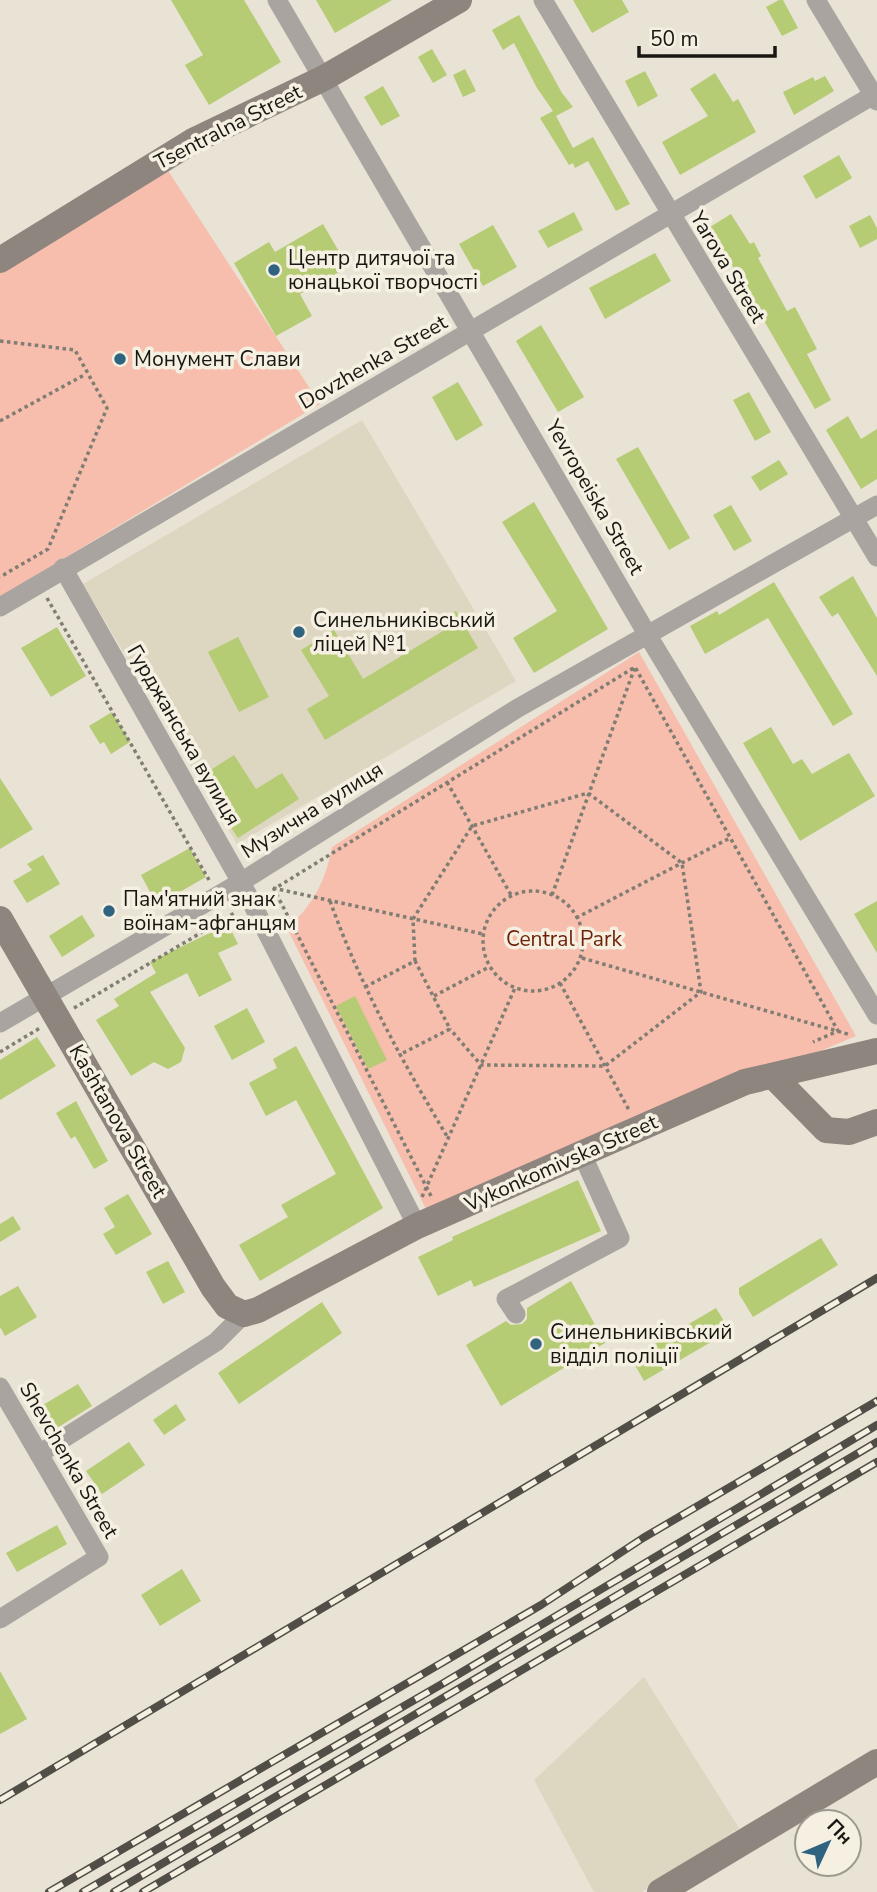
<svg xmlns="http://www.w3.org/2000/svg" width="877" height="1892" viewBox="0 0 877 1892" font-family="'Nunito Sans',sans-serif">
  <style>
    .built { fill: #ddd6c0 }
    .green { fill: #f7bdad }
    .building { fill: #b5cc75 }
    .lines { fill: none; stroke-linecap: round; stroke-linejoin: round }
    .path { stroke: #807d73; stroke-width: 3.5; stroke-dasharray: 3.5 3.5; stroke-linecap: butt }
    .street { stroke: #a9a49f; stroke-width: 19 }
    .secondary { stroke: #8d857e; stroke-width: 26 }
    .rail-casing { stroke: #514e47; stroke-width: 8 }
    .rail { stroke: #f5f0e1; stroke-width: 5; stroke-dasharray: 16; stroke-linecap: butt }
    .poi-dot { fill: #306380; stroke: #f5f0e1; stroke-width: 2.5 }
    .labels { text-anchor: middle; stroke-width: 7; stroke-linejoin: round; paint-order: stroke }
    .street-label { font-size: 21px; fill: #181712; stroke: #f5f0e1 }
    .poi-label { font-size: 21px; fill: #181712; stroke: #f5f0e1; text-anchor: start }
    .park-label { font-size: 21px; fill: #6e1f07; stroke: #f5f0e1 }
  </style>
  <rect width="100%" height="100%" fill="#e8e3d4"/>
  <g class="built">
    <polygon points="362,420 516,681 237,844 83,584"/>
    <polygon points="644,1677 739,1828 642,1892 594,1892 534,1780"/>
  </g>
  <g class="green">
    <polygon points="167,169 320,404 0,597 0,270"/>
    <path d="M 639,652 L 856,1036 L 429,1215 L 287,928 C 313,906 326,880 332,847 Z"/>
  </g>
  <g class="building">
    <polygon points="171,0 244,0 281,62 209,105 185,65 203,55"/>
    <polygon points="316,0 392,0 335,33"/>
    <polygon points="573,0 622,0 629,12 592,33"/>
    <polygon points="779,0 783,0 798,28 782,36 766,7"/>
    <polygon points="519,15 562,93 573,107 556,116 573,148 593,137 630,204 616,211 588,161 575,168 573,163 569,165 540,118 553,111 537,88 514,43 503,50 492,30"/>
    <polygon points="432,49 447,75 433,83 418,57"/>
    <polygon points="465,69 476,91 463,97 453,75"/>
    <polygon points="645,71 658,96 638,107 625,81"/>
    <polygon points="715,73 733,102 738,99 756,132 680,175 662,142 708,116 690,89"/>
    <polygon points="825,76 834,91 794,115 783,92 813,77 815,81"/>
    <polygon points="383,86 400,116 381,126 364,97"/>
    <polygon points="839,155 852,178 816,199 803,176"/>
    <polygon points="574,212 583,230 548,248 538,231"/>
    <polygon points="731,214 750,244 754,242 761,256 758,258 787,311 795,307 817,349 807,354 831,400 815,409 710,227"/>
    <polygon points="870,215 877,228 877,239 860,248 849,226"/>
    <polygon points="323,224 348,267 300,294 312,316 276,336 234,263 269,242 275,252"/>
    <polygon points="493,225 517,267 483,286 459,244"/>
    <polygon points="655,253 671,281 605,319 589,288"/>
    <polygon points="541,325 584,397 558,412 516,341"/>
    <polygon points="458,382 483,425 456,441 432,397"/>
    <polygon points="749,392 771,432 755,441 733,400"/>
    <polygon points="848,416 861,439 877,429 877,479 861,489 826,430"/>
    <polygon points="638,447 690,538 669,550 616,459"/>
    <polygon points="779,460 788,474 760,491 751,477"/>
    <polygon points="534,502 608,629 534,673 513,638 557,611 502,522"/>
    <polygon points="731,505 752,541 734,551 713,515"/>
    <polygon points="853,576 877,618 877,676 838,613 832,617 819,597"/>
    <polygon points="774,582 853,714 833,726 768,618 705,654 690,626 717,611 719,615"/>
    <polygon points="456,611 478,648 325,740 307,709 329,696 301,650 334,630 363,679 443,631 437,622"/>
    <polygon points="57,627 86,676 51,697 21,648"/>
    <polygon points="238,637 269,697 239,712 208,652"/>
    <polygon points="112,712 130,742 111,754 104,742 100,744 89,726"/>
    <polygon points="771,727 793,764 802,759 812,774 849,753 875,796 800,841 743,743"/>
    <polygon points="234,755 256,789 282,773 299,799 238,838 223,815 233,808 209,771"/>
    <polygon points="0,778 33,829 0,849"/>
    <polygon points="190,848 206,877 157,905 141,875"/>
    <polygon points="43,855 60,884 27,903 13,881 32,870 27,864"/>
    <polygon points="877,901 877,953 854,914"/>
    <polygon points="82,915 95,936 62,957 49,936"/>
    <polygon points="228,924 238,944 218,953 232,980 199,997 187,973 150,992 185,1048 181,1062 168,1069 154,1062 131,1076 96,1020 119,1006 114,999 156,973 150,962"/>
    <polygon points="355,996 387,1060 368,1069 336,1006"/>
    <polygon points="247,1008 265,1042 232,1060 214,1026"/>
    <polygon points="37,1037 56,1066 0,1100 0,1060"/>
    <polygon points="296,1046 383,1208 260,1281 239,1245 288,1217 281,1205 336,1174 296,1100 266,1116 249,1083 277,1068 273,1059"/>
    <polygon points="76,1101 108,1161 94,1169 75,1136 71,1139 56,1113"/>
    <polygon points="578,1180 601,1231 474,1287 471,1280 438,1296 418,1257 453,1240 452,1237"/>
    <polygon points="128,1194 152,1234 116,1255 103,1234 115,1227 104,1208"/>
    <polygon points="13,1216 21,1229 0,1242 0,1224"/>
    <polygon points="821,1238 838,1265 753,1317 739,1294 739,1288"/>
    <polygon points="168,1261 185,1292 163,1304 146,1272"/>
    <polygon points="571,1281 605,1343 501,1406 466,1345 506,1321 511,1325 522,1324 527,1319 527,1308"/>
    <polygon points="18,1286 37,1317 5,1336 0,1327 0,1296"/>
    <polygon points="322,1302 342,1333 239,1404 218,1373"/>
    <polygon points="716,1308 730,1331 644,1381 631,1358"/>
    <polygon points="78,1384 92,1406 57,1428 43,1405"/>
    <polygon points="176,1404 186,1420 164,1435 153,1420"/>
    <polygon points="129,1442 145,1465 102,1494 86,1471"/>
    <polygon points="57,1525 67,1544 17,1572 6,1553"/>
    <polygon points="182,1569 201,1601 160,1626 141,1595"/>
    <polygon points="0,1671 27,1719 0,1734"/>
  </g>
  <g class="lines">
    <g class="path">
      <polyline points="0,341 75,350 107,408 48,549 0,577"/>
      <polyline points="0,421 86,374"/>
      <polyline points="47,598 209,880"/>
      <polyline points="447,782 511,895"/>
      <polyline points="273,888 483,934"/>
      <circle cx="533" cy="941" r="50"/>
      <polyline points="552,895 635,667"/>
      <path d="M 330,901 C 360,985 402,1061 448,1138"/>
      <polyline points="576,918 730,838"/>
      <polyline points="582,958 851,1035"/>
      <polyline points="415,961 413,919 472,826 588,793 682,863 701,992 605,1066 481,1065 450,1029"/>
      <polyline points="560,983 629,1110"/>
      <polyline points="365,987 415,961 450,1029 399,1055"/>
      <polyline points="434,996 489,967"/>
      <polyline points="74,1008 236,912"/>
      <polyline points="0,1052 40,1028"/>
      <polyline points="431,1196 274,889 635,667 838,1031 813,1042"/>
      <polyline points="422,1197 515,988"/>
    </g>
    <g class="street">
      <polyline points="277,0 647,634 877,1015"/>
      <polyline points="543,0 877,557"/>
      <polyline points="816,0 877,101"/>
      <polyline points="63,568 241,882 417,1226"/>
      <polyline points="0,607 877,93"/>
      <polyline points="0,1023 241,882 518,708 877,505"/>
      <polyline points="516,1314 506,1299 620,1238 582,1154"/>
      <polyline points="0,1387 99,1557 0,1619"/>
      <polyline points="39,1454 216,1342 244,1314"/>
    </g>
    <g class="secondary">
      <polyline points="0,260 193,141 324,78 459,0"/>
      <polyline points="0,919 213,1287 227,1306 244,1314 258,1310 417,1226 745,1082 877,1051"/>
      <polyline points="773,1076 826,1130 849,1132 877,1122"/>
      <polyline points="660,1892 877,1762"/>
    </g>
    <g class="rail-casing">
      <g id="rail">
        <polyline points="0,1800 877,1278"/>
        <polyline points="49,1892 541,1605 643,1538 877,1401"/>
        <polyline points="83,1892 442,1684 877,1425"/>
        <polyline points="114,1892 877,1442"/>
        <polyline points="143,1892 877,1462"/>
      </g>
    </g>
    <use href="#rail" class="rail"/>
  </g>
  <g class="poi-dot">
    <circle cx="274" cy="270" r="7"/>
    <circle cx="120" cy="359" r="7"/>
    <circle cx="299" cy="632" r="7"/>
    <circle cx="109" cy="911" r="7"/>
    <circle cx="536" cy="1344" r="7"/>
  </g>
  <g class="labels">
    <g class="street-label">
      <text transform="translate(228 127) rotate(-27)" y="7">Tsentralna Street</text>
      <text transform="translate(728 267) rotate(59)" y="7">Yarova Street</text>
      <text transform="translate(373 362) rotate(-30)" y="7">Dovzhenka Street</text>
      <text transform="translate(595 497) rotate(60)" y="7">Yevropeiska Street</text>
      <text transform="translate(184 735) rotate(60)" y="7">Гурджанська вулиця</text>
      <text transform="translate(312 810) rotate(-32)" y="7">Музична вулиця</text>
      <text transform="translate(118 1121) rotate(60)" y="7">Kashtanova Street</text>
      <text transform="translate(561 1163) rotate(-24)" y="7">Vykonkomivska Street</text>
      <text transform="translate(69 1460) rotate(60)" y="7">Shevchenka Street</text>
    </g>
    <g class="poi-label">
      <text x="288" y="265">Центр дитячої та<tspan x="288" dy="24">юнацької творчості</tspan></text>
      <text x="134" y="366">Монумент Слави</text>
      <text x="313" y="627">Синельниківський<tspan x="313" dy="24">ліцей №1</tspan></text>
      <text x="123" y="906">Пам'ятний знак<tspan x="123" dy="24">воїнам-афганцям</tspan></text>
      <text x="550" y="1339">Синельниківський<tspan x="550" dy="24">відділ поліції</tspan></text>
    </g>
    <g class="park-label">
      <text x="564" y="946">Central Park</text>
    </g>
  </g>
  <g transform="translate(828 1843) rotate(46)"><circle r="33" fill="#f5f0e1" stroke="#9d998e" stroke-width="2"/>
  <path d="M0-5L12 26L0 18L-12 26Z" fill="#306380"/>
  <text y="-10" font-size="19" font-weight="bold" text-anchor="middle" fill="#181712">Пн</text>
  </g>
  <path d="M639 46v10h136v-10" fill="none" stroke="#181712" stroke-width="3.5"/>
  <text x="650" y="46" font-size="21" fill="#181712" stroke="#f5f0e1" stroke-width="5" paint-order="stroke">50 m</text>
</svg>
